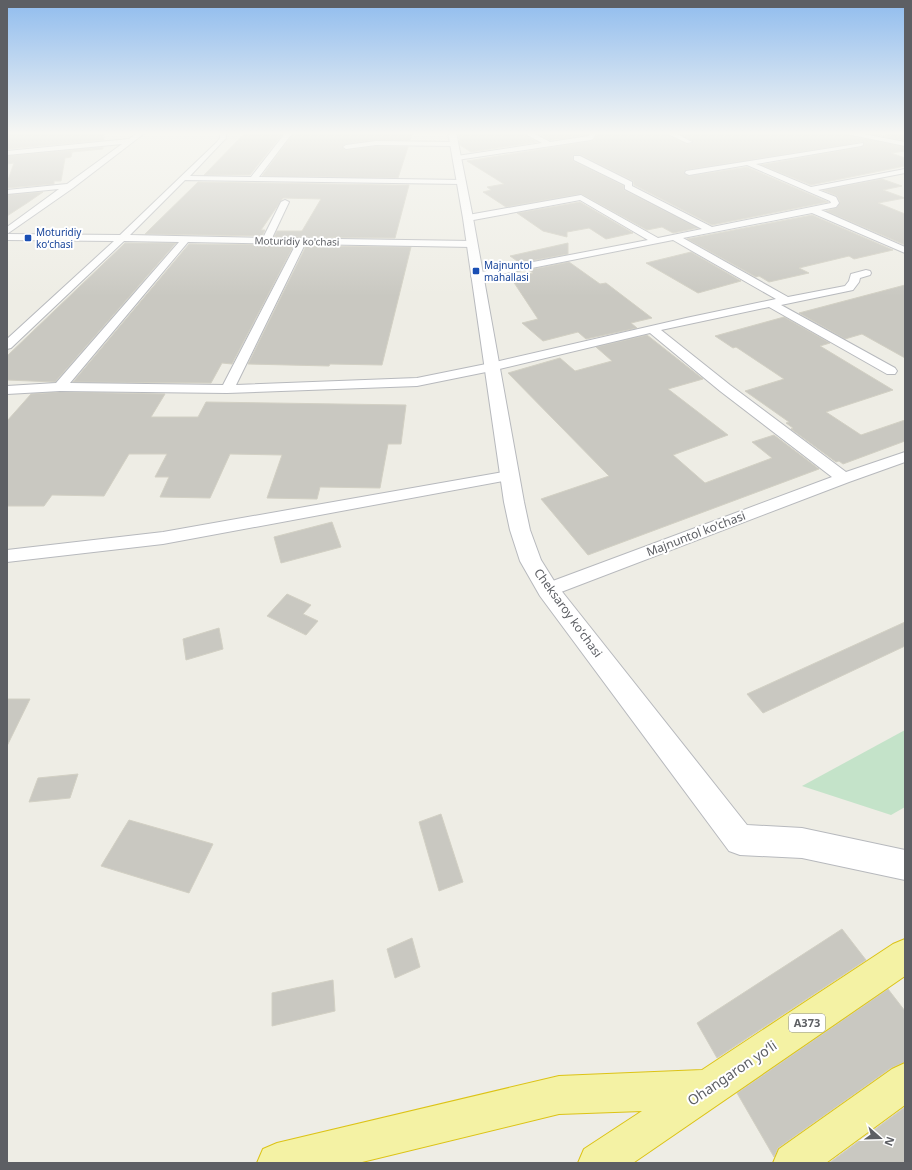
<svg xmlns="http://www.w3.org/2000/svg" width="912" height="1170" viewBox="0 0 912 1170" font-family="'Noto Sans',sans-serif">
  <style>
    .green { fill: #c4e3c9 }
    .building { fill: #c9c8c1; stroke: #d2d0c4 }
    .lines { fill: none; stroke-linecap: round; stroke-linejoin: round }
    .minor-casing { stroke: #b7b9bd; stroke-width: 2 }
    .tertiary-casing { stroke: #b7b9bd; stroke-width: 2 }
    .trunk-casing { stroke: #dcc316; stroke-width: 2 }
    .minor { fill: #fff; fill-rule: evenodd }
    .tertiary { fill: #fff; fill-rule: evenodd }
    .trunk { fill: #f4f2a4; fill-rule: evenodd }
    .transit-dot { fill: #1a4fb4; stroke: #fff; stroke-width: 1.5 }
    .labels { text-anchor: middle; stroke-width: 4; stroke-linejoin: round; paint-order: stroke }
    .far-transit-label { font-size: 10px; fill: #164399; stroke: #fff; text-anchor: start }
    .far-street-label { font-size: 10px; fill: #5d5f64; stroke: #fff }
    .shield { fill: #fff; stroke: #8e8f92; stroke-width: 1 }
    .shield-label { font-size: 11px; font-weight: bold; fill: #5d5f64 }
    .street-label { font-size: 12px; fill: #5d5f64; stroke: #fff }
    .near-street-label { font-size: 14px; fill: #5d5f64; stroke: #fff }
  </style>
  <rect width="100%" height="100%" fill="#eeede5"/>
  <polygon class="green" points="905,730 905,807 891,815 802,786"/>
  <g class="building">
    <polygon points="7,132 104,132 104,140 7,149"/>
    <polygon points="246,132 284,132 250,175 204,175"/>
    <polygon points="294,132 413,132 410,140 376,140 346,144 342,147 346,150 376,146 408,147 398,178 262,176"/>
    <polygon points="458,132 521,132 537,142 471,152 460,145"/>
    <polygon points="535,132 589,132 588,135 550,140"/>
    <polygon points="598,132 663,132 687,144 693,142 677,132 837,132 905,147 905,151 891,153 905,158 905,166 811,185 761,165 861,147 864,145 863,142 686,170 684,173 689,176 747,167 828,202 712,225 634,185 633,181 581,155 573,155 573,161 624,186 624,190 698,228 673,233 662,227 647,230 581,194 506,207 483,192 491,190 487,187 504,184 467,161 591,141 594,140"/>
    <polygon points="892,132 905,132 905,140 866,133 885,136"/>
    <polygon points="103,147 103,149 72,152 71,157 65,158 61,181 54,181 54,184 7,188 7,183 14,163 7,164 7,156"/>
    <polygon points="882,179 902,186 883,190 905,198 878,203 905,214 905,245 826,211 836,208 840,202 837,196 823,190"/>
    <polygon points="198,182 395,185 409,185 395,238 274,237 277,231 302,231 321,199 283,198 261,230 265,230 262,236 145,234"/>
    <polygon points="43,192 27,203 7,216 7,195"/>
    <polygon points="580,202 633,233 606,239 589,228 567,232 567,237 543,231 517,213"/>
    <polygon points="812,215 893,250 854,259 849,256 799,268 809,273 769,282 759,276 756,277 687,239"/>
    <polygon points="125,243 176,243 55,382 7,380 7,356"/>
    <polygon points="568,243 568,254 520,263 510,256"/>
    <polygon points="189,244 294,245 232,364 222,363 211,383 73,382"/>
    <polygon points="306,246 411,247 382,365 330,364 329,366 248,364"/>
    <polygon points="691,252 741,281 698,293 646,263"/>
    <polygon points="569,262 600,284 606,283 652,318 631,323 637,328 586,339 578,332 543,341 522,323 538,319 511,278 533,273 529,270"/>
    <polygon points="905,285 905,358 862,334 845,339 799,313"/>
    <polygon points="784,317 830,343 820,346 893,390 826,412 861,435 905,420 905,441 843,464 839,461 836,462 791,429 793,428 786,423 789,422 745,391 784,379 736,347 733,348 715,336"/>
    <polygon points="647,335 703,379 668,389 728,435 673,455 705,483 772,458 752,442 774,435 819,469 588,555 541,499 609,476 508,373 560,358 575,371 612,361 596,347"/>
    <polygon points="60,392 165,394 151,417 198,417 206,402 406,405 401,444 388,444 380,488 320,487 317,499 267,498 282,455 230,454 210,498 160,497 169,477 155,477 167,454 129,454 104,496 52,495 44,506 7,506 7,421 31,394"/>
    <polygon points="332,522 341,547 281,563 274,537"/>
    <polygon points="287,594 311,605 303,614 318,621 306,635 267,616"/>
    <polygon points="905,622 905,646 763,713 747,694"/>
    <polygon points="219,628 223,649 186,660 183,639"/>
    <polygon points="7,699 30,699 7,746"/>
    <polygon points="78,774 70,798 29,802 38,778"/>
    <polygon points="441,814 463,882 439,891 419,822"/>
    <polygon points="129,820 213,844 189,893 101,866"/>
    <polygon points="842,929 866,960 717,1058 697,1023"/>
    <polygon points="412,938 420,967 395,978 387,949"/>
    <polygon points="333,980 335,1011 272,1026 272,993"/>
    <polygon points="888,989 905,1011 905,1062 891,1068 778,1148 774,1157 737,1093"/>
    <polygon points="905,1107 905,1163 829,1163"/>
  </g>
  <g class="lines">
    <g class="minor-casing">
      <g id="minor">
        <polygon points="138,132 146,132 73,188 7,234 7,227 59,189 7,194 7,190 67,184 122,144 7,155 7,151 129,139"/>
        <path d="M 220,132 L 226,132 L 226,138 L 190,176 L 251,177 L 286,132 L 293,132 L 259,177 L 462,180 L 466,182 L 462,184 L 185,180 L 130,235 L 263,238 L 281,202 L 285,200 L 289,202 L 272,238 L 472,241 L 477,244 L 472,247 L 305,244 L 236,385 L 417,378 L 491,363 L 686,318 L 776,299 L 673,240 L 476,279 L 472,278 L 471,276 L 472,274 L 476,273 L 648,240 L 580,200 L 468,221 L 464,218 L 468,215 L 581,195 L 658,238 L 702,229 L 625,189 L 625,185 L 574,160 L 574,156 L 580,156 L 632,182 L 632,186 L 712,227 L 831,203 L 830,201 L 747,165 L 689,175 L 685,173 L 686,171 L 863,143 L 863,145 L 861,146 L 756,164 L 811,187 L 905,169 L 905,173 L 818,190 L 836,197 L 839,203 L 836,207 L 821,210 L 905,247 L 905,253 L 812,213 L 683,238 L 788,297 L 845,286 L 849,281 L 851,274 L 866,270 L 870,271 L 871,273 L 870,275 L 860,278 L 859,282 L 853,290 L 781,305 L 895,368 L 897,371 L 895,374 L 887,374 L 769,307 L 661,330 L 730,385 L 846,472 L 905,452 L 905,462 L 849,482 L 548,597 L 542,595 L 539,590 L 542,585 L 832,477 L 720,391 L 650,333 L 491,371 L 417,386 L 227,393 L 60,391 L 7,394 L 7,386 L 56,383 L 179,242 L 124,241 L 11,348 L 7,349 L 7,339 L 114,241 L 7,240 L 7,234 L 120,235 L 217,142 L 220,138 ZM 188,242 L 296,244 L 223,385 L 70,383 Z"/>
        <polygon points="522,132 531,132 550,142 589,136 591,132 597,132 593,139 591,140 457,160 453,158 457,156 542,143"/>
        <polygon points="664,132 673,132 692,142 687,143"/>
        <polygon points="838,132 853,132 905,142 905,146"/>
        <polygon points="376,141 454,142 457,144 454,146 376,145 346,149 343,147 346,145"/>
        <polygon points="509,471 514,473 517,476 514,479 163,544 7,562 7,550 163,532"/>
      </g>
    </g>
    <g class="tertiary-casing">
      <polygon id="tertiary" points="448,132 456,132 473,218 524,502 530,530 541,560 556,584 747,825 802,828 905,850 905,880 802,858 740,855 729,851 540,596 520,561 510,530 504,502 463,218"/>
    </g>
    <g class="trunk-casing">
      <g id="trunk">
        <polygon points="905,939 905,976 633,1163 578,1163 584,1149 642,1111 559,1114 358,1163 257,1163 263,1149 277,1143 559,1076 702,1070 893,944"/>
        <polygon points="905,1063 905,1105 826,1163 773,1163 779,1149 892,1069"/>
      </g>
    </g>
    <use href="#minor" class="minor"/>
    <use href="#tertiary" class="tertiary"/>
    <use href="#trunk" class="trunk"/>
  </g>
  <linearGradient id="sky" x2="0" y2="1"><stop stop-color="#90bcee"/><stop offset="0.45" stop-color="#f7f7f3"/><stop offset="1" stop-color="#f7f7f3" stop-opacity="0"/></linearGradient>
  <rect width="912" height="296" fill="url(#sky)"/>
  <g class="transit-dot">
    <rect x="24" y="234" width="8" height="8" rx="2"/>
    <rect x="472" y="267" width="8" height="8" rx="2"/>
  </g>
  <g class="labels">
    <g class="far-transit-label">
      <text x="36" y="236">Moturidiy<tspan x="36" dy="12">koʻchasi</tspan></text>
      <text x="484" y="269">Majnuntol<tspan x="484" dy="12">mahallasi</tspan></text>
    </g>
    <g class="far-street-label">
      <text transform="translate(297 241) rotate(1)" y="4">Moturidiy ko'chasi</text>
    </g>
    <rect class="shield" x="789" y="1014" width="36" height="18" rx="3"/>
    <g class="shield-label">
      <text x="807" y="1027">A373</text>
    </g>
    <g class="street-label">
      <text transform="translate(696 534) rotate(-21)" y="4">Majnuntol ko'chasi</text>
      <text transform="translate(568 613) rotate(54)" y="4">Cheksaroy koʻchasi</text>
    </g>
    <g class="near-street-label">
      <text transform="translate(732 1073) rotate(-34)" y="5">Ohangaron yoʻli</text>
    </g>
  </g>
  <rect width="912" height="1170" fill="none" stroke="#5d5f64" stroke-width="16"/>
  <g transform="translate(880 1138) rotate(110)" stroke="#ffffff" stroke-width="3" paint-order="stroke">
  <path d="M0-3L7 15L0 10L-7 15Z" fill="#5d5f64"/>
  <text y="-6" font-size="11" font-weight="bold" text-anchor="middle" fill="#5d5f64">N</text>
  </g>
</svg>
